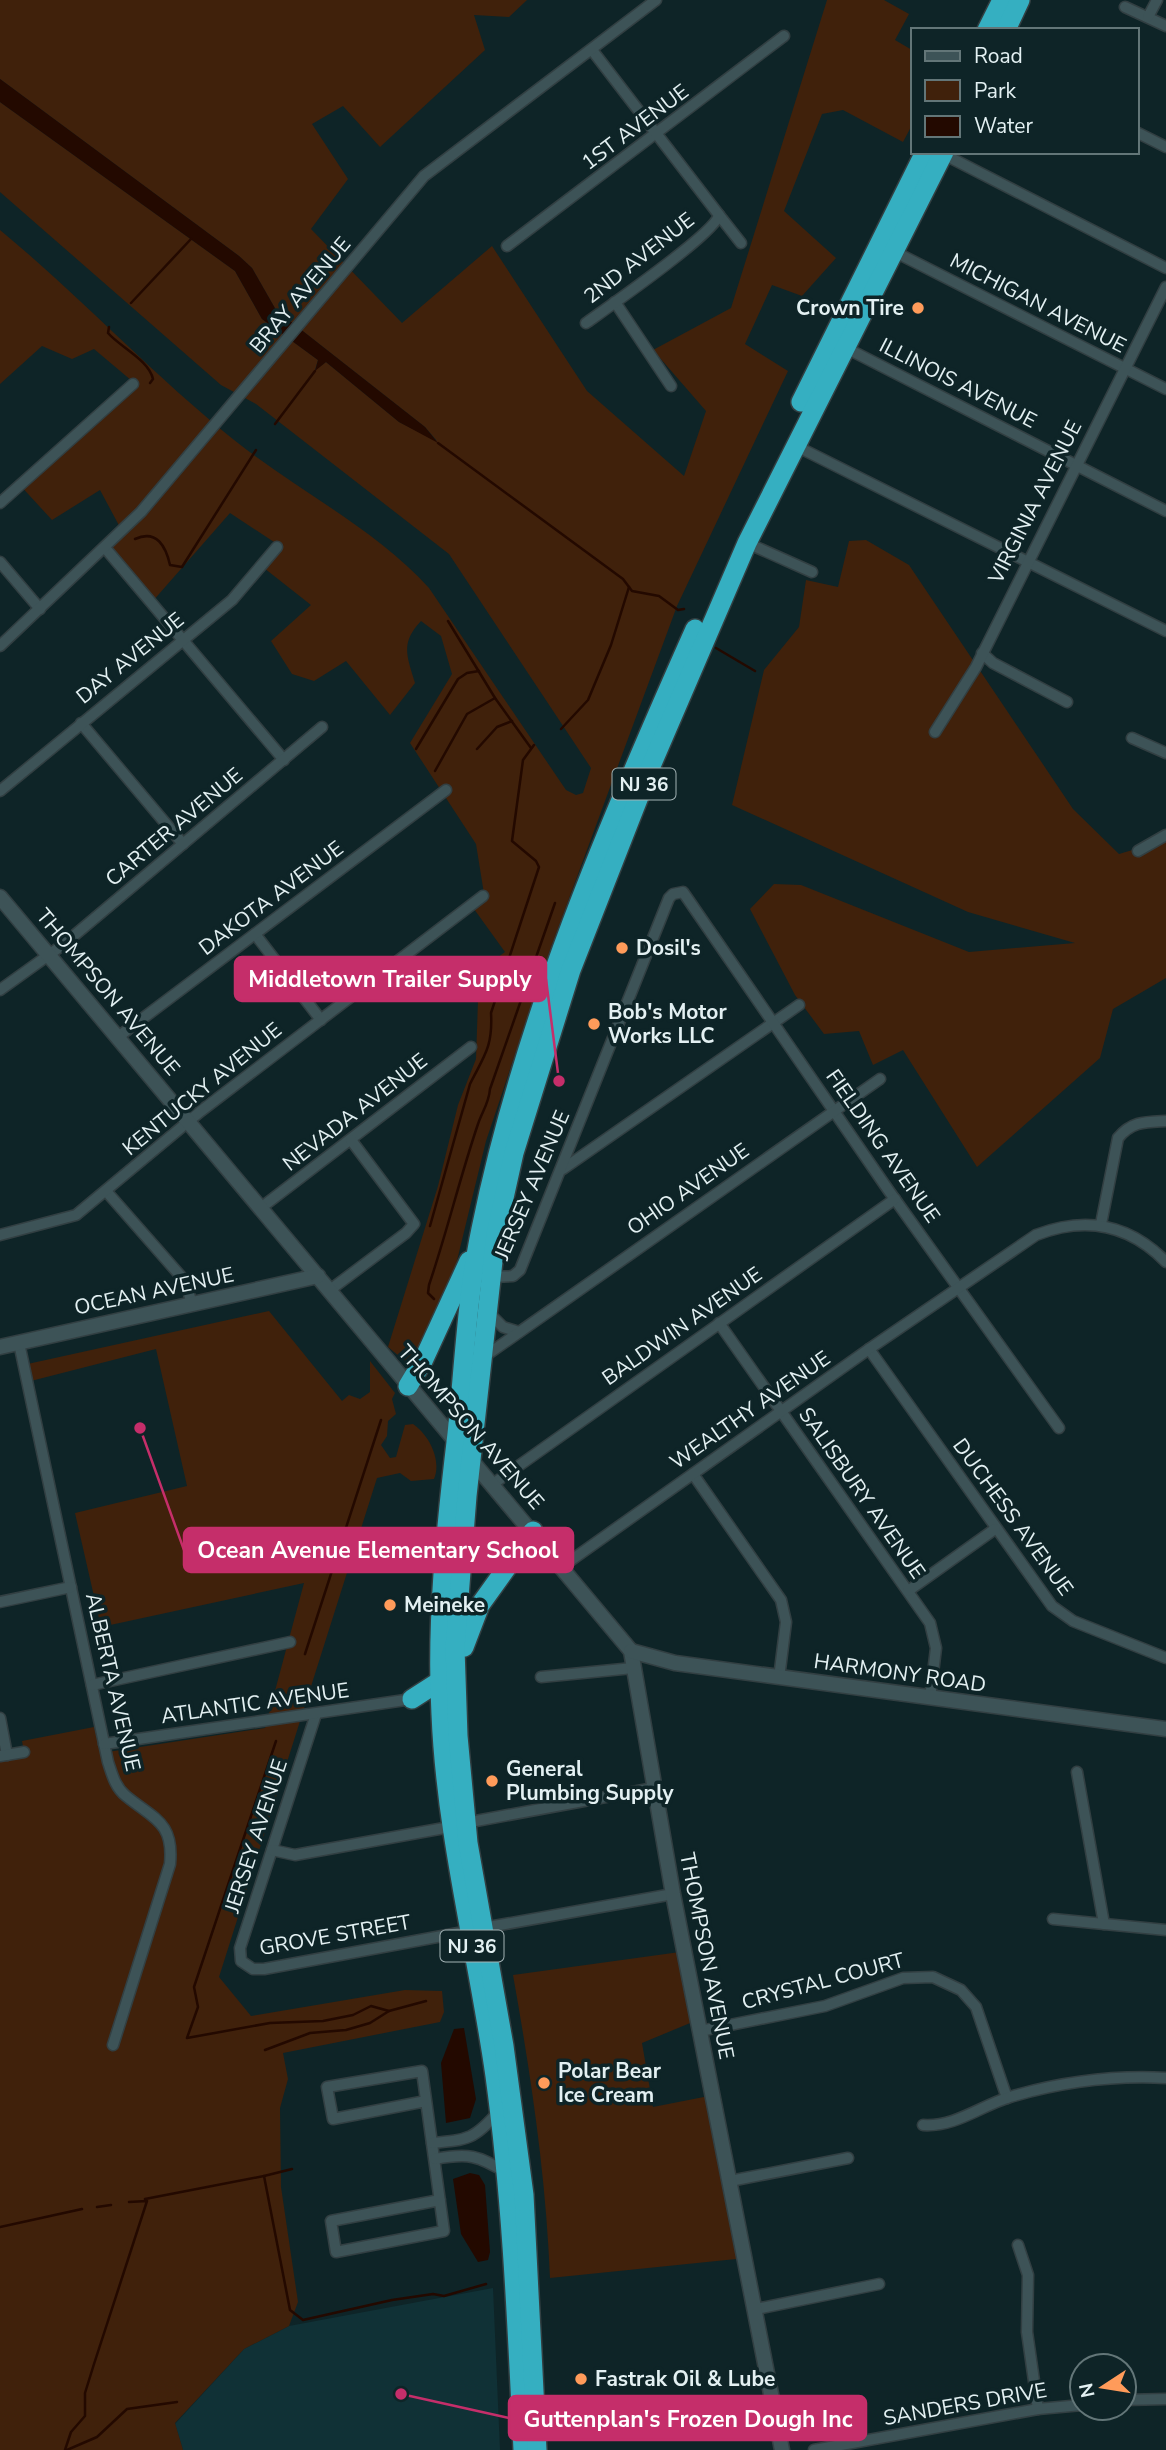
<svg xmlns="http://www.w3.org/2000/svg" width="1166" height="2450" viewBox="0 0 1166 2450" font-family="'Nunito Sans',sans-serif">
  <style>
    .built { fill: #103136 }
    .green { fill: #40210b }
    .water { fill: #230900 }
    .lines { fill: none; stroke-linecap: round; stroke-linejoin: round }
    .stream { stroke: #230900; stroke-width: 2.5 }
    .street-casing { stroke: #323f42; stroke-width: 13 }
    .secondary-casing { stroke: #323f42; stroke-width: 17 }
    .highway-casing { stroke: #323f42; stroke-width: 22 }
    .street { stroke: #3d5357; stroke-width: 10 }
    .secondary { stroke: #3d5357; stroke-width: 14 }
    .highway { stroke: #35afc1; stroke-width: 19 }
    .poi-dot { fill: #ff9b5a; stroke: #0e2427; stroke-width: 2.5 }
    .labels { text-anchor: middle; stroke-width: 7; stroke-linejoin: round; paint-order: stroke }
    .shield { fill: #0e2427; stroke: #a3b3b5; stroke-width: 2 }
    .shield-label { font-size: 19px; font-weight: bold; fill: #e3f0f2 }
    .street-label { font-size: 21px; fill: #e3f0f2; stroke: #0e2427 }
    .poi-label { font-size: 21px; font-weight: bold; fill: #e3f0f2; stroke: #0e2427; text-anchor: start }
    .leader { fill: none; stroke: #c52e6a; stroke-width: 2.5 }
    .callout-dot { fill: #c52e6a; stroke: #0e2427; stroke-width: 2.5 }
    .callout { fill: #c52e6a; stroke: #c52e6a; stroke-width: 2.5 }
    .callout-label { font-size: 23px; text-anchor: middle; font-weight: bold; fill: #fff }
  </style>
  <rect width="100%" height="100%" fill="#0e2427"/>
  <polygon class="built" points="493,2288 500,2450 183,2450 175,2424 244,2349 289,2326"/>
  <g class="green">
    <path d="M 0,0 L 527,0 L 509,17 L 474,15 L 485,50 L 380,147 L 343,106 L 312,124 L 348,179 L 311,229 L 402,323 L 492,246 L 587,391 L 684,476 L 706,411 L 653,350 L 731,308 L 827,0 L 884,0 L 909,14 L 895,40 L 912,50 L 912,125 L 903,142 L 843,110 L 822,114 L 784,211 L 836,258 L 802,296 L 772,285 L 745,344 L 788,371 L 677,606 L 550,950 L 486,1141 L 454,1273 L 421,1348 L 412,1361 L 405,1361 L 388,1347 L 438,1186 L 458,1105 L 476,1059 L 479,971 L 505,952 L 474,909 L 485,900 L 476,844 L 410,743 L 452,674 L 441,636 L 421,621 C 400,643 407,656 415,683 L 390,715 L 346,661 L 314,681 L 292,674 L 271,641 L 311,605 L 264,568 L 280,546 L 230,513 L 152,602 L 104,548 L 122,531 L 100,490 L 52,520 L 18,483 L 132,381 L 94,349 L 72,359 L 42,346 L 0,384 L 0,230 C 85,300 160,383 247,450 C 308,496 378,532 429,588 L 566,790 L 576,795 L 583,793 L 591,768 L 449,554 L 256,404 L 221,385 L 0,192 L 0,102 L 235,271 L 262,319 L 318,360 L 315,370 L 326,362 L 399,422 L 437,441 L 425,427 L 276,310 L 252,268 L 239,256 L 0,79 Z"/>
    <polygon points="866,540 909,565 1073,809 1119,854 1166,840 1166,978 1113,1009 1100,1058 977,1167 903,1050 873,1065 859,1031 824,1034 795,995 750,909 774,884 801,885 969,952 1075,943 968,912 732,805 764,670 799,627 806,580 838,587 849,541"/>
    <path d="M 269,1311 L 342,1401 L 349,1395 L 360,1399 L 370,1392 L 370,1361 L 395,1393 L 392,1399 L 396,1414 L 388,1421 L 387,1436 L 381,1445 L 390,1458 L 396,1457 L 405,1425 L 413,1424 C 429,1435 442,1460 434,1479 L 411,1481 L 400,1473 L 377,1478 L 219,1977 L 251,2016 L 405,1990 L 442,1991 L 444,2012 L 440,2022 L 283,2053 L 288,2079 L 280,2108 L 281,2187 L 298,2302 L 289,2326 L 244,2349 L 175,2423 L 183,2450 L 0,2450 L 0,1761 L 25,1757 L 22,1741 L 94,1727 L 101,1753 L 265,1728 L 304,1583 L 101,1627 L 75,1513 L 187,1486 L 156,1349 L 27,1382 L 23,1365 Z"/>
    <path d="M 680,1952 L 695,2021 L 642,2043 L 653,2107 L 714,2095 L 746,2258 L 550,2278 C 546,2176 531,2076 513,1975 Z"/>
  </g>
  <g class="water">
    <polygon points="0,79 239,256 252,268 276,310 425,427 438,443 399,422 326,362 315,371 318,360 262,319 235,271 0,102"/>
    <polygon points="464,2028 476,2099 470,2118 446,2123 441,2063 454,2029"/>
    <polygon points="470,2173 479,2175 485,2185 490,2252 488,2260 478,2262 461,2234 453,2179"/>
  </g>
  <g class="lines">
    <g class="stream">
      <polyline points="131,303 191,239"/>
      <path d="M 109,327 L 108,333 C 120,347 149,360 153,379 L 150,383"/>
      <polyline points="275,424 315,371"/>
      <polyline points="438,443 623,579 632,591 659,596 678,610 684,609"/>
      <path d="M 135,539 C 157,529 166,547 170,565 L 182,567 L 256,450"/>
      <polyline points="448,621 495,698 531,748"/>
      <polyline points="716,648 755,671"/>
      <polyline points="561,729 588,700 611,645 629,587"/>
      <polyline points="416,749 458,679 467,673 479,671"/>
      <polyline points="477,749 497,727 512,721"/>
      <polyline points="435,771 467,714 495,698"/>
      <polyline points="505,973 510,988"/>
      <path d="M 430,1226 L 470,1084 C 484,1056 493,1047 491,1013 L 539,867 L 536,861 L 512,841 L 523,760 L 534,745"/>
      <path d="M 434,1299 L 428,1293 L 429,1285 C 447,1232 460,1177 478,1124 C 482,1112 489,1103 490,1089 L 555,903"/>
      <polyline points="305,1654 381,1420"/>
      <polyline points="276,1741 194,1987 198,2007 187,2038 270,2023 323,2021 353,2015 371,2006 389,2011 426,2001"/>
      <polyline points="265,2050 310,2033 346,2030 370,2023 389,2011"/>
      <polyline points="264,2176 292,2169"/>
      <polyline points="145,2199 264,2176 290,2310 303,2320 392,2300 433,2294 444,2296 486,2284"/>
      <polyline points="97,2207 111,2205"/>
      <polyline points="0,2227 82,2209"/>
      <polyline points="65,2450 71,2432 85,2416 85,2393 94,2364 147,2201 129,2202"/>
      <polyline points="67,2450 97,2437 127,2409 177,2402"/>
    </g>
    <g class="street-casing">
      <g id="street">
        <polyline points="1125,7 1166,26"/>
        <polyline points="1148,17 1157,0"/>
        <polyline points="1136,132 1166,147"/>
        <polyline points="943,154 1166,268"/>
        <polyline points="719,215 741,243"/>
        <polyline points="507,246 784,36"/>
        <polyline points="893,251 1166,389"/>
        <polyline points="615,302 671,386"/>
        <path d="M 586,323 C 607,308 715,233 719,215 L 592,50"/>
        <polyline points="844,347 1166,511"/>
        <polyline points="794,445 1166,631"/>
        <polyline points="0,503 133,384"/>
        <polyline points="747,543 812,572"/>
        <polyline points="106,549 284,760"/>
        <polyline points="0,562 40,609"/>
        <polyline points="0,646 141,512 424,176 656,0"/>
        <polyline points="982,653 993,663 1067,702"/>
        <polyline points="81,723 183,844"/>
        <polyline points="935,732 976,667 1166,287"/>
        <polyline points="1132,738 1166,753"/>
        <polyline points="0,791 232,600 277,547"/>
        <polyline points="1138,851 1166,835"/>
        <polyline points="255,934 321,1020"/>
        <polyline points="0,990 64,944 322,727"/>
        <polyline points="118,1037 446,790"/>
        <polyline points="563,1169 799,1005"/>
        <polyline points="106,1191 185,1281 192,1304"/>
        <polyline points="262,1207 471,1047"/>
        <path d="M 1101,1224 L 1118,1138 C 1132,1121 1146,1122 1166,1121"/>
        <polyline points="0,1235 76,1215 201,1111 483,896"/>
        <polyline points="491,1277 513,1276 520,1270 669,898 673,894 683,892 889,1191 1059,1428"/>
        <polyline points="330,1290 406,1233 414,1224 351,1140"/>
        <polyline points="487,1311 503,1327 519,1332"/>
        <polyline points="719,1323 930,1623 936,1648 930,1698"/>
        <path d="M 19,1343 L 108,1762 C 112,1774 115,1787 126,1796 C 154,1819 174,1822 170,1864 L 113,2045"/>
        <polyline points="869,1349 1052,1606 1073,1621 1166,1658"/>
        <polyline points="481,1359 880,1079"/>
        <polyline points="693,1474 781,1600 786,1622 779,1678"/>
        <polyline points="493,1484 895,1199"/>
        <path d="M 563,1566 L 869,1349 L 1036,1235 C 1085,1216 1129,1224 1166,1262"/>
        <polyline points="908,1591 995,1529"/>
        <polyline points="0,1602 71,1587"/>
        <polyline points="541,1677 633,1668"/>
        <polyline points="92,1685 290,1642"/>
        <polyline points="316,1714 240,1948 241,1961 253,1969 264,1969 469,1931"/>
        <polyline points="0,1718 7,1755"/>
        <polyline points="104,1744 412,1699"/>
        <polyline points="0,1756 24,1752"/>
        <polyline points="1077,1772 1104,1924"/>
        <polyline points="465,1823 654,1788"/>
        <polyline points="272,1850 295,1855 450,1827"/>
        <polyline points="1053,1919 1166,1930"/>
        <polyline points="483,1928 673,1894"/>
        <polyline points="700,2031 825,2006 903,1978 933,1977 961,1990 976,2007 1007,2098"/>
        <polyline points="426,2101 333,2119 327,2087 422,2071 444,2231 336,2252 331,2221 440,2200"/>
        <path d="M 923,2125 C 956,2127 980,2106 1010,2097 C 1061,2082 1112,2075 1166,2078"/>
        <path d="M 432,2143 C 468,2140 475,2139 499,2111"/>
        <path d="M 435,2159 C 468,2153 478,2155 507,2173"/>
        <polyline points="730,2181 848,2158"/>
        <polyline points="1018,2245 1028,2275 1027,2332 1038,2409"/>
        <polyline points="756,2309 879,2284"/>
        <polyline points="1124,2400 1166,2399"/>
        <polyline points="814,2450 1038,2409 1082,2405"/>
      </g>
    </g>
    <g class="secondary-casing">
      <g id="secondary">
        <polyline points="0,897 631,1651 673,1894 782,2450"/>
        <polyline points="0,1347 318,1276"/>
        <polyline points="631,1651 675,1663 1166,1729"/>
      </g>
    </g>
    <g class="highway-casing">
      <g id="highway">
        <polyline points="987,30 1002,0"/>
        <polyline points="1006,30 1020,0"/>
        <polyline points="801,402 925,152"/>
        <polyline points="408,1386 423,1361 469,1261"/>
        <polyline points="464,1647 480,1605 533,1531"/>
        <polyline points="412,1699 440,1681"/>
        <path d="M 523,2450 C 517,2325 512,2200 495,2076 C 478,1955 446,1837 441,1714 C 436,1622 446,1526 457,1434 C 464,1365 467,1296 481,1229 C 523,1021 609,822 695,629"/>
        <polyline points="537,2450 524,2195 504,2046 468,1843 458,1736 455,1648 467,1496 496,1234 514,1153 571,970 651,766 747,543 944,152"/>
      </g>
    </g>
    <use href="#street" class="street"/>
    <use href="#secondary" class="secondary"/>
    <use href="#highway" class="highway"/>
  </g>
  <g class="poi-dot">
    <circle cx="918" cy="308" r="7"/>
    <circle cx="622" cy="948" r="7"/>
    <circle cx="594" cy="1024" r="7"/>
    <circle cx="390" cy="1605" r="7"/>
    <circle cx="492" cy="1781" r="7"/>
    <circle cx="544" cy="2083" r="7"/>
    <circle cx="581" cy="2379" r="7"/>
  </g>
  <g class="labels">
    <g class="shield">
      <rect x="612.5" y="768.5" width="63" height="31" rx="5"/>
      <rect x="440.5" y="1930.5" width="63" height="31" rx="5"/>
    </g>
    <g class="shield-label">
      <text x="644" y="791">NJ 36</text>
      <text x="472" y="1953">NJ 36</text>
    </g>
    <g class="street-label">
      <text transform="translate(635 127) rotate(-37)" y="7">1ST AVENUE</text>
      <text transform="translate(639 258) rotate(-38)" y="7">2ND AVENUE</text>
      <text transform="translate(300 295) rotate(-50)" y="7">BRAY AVENUE</text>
      <text transform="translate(1038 303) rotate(27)" y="7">MICHIGAN AVENUE</text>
      <text transform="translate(958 383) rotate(27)" y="7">ILLINOIS AVENUE</text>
      <text transform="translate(1035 502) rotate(-63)" y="7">VIRGINIA AVENUE</text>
      <text transform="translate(130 658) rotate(-39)" y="7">DAY AVENUE</text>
      <text transform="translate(174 827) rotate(-40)" y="7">CARTER AVENUE</text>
      <text transform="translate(271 898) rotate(-37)" y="7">DAKOTA AVENUE</text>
      <text transform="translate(108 992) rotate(50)" y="7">THOMPSON AVENUE</text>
      <text transform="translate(202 1089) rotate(-39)" y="7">KENTUCKY AVENUE</text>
      <text transform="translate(355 1112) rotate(-38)" y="7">NEVADA AVENUE</text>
      <text transform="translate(883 1146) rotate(55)" y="7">FIELDING AVENUE</text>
      <text transform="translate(532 1185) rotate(-67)" y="7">JERSEY AVENUE</text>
      <text transform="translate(688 1189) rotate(-35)" y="7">OHIO AVENUE</text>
      <text transform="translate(154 1291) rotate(-12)" y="7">OCEAN AVENUE</text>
      <text transform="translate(682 1326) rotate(-35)" y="7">BALDWIN AVENUE</text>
      <text transform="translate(750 1410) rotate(-35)" y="7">WEALTHY AVENUE</text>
      <text transform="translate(471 1427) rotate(49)" y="7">THOMPSON AVENUE</text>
      <text transform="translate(862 1493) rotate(55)" y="7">SALISBURY AVENUE</text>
      <text transform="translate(1013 1517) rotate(54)" y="7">DUCHESS AVENUE</text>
      <text transform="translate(900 1673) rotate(8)" y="7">HARMONY ROAD</text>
      <text transform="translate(113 1682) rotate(77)" y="7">ALBERTA AVENUE</text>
      <text transform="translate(255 1703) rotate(-8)" y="7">ATLANTIC AVENUE</text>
      <text transform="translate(256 1836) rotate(-72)" y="7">JERSEY AVENUE</text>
      <text transform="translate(335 1935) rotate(-10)" y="7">GROVE STREET</text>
      <text transform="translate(707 1956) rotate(79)" y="7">THOMPSON AVENUE</text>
      <text transform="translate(823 1981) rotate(-15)" y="7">CRYSTAL COURT</text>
      <text transform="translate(965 2404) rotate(-10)" y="7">SANDERS DRIVE</text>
    </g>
    <g class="poi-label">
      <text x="904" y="315" text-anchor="end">Crown Tire</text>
      <text x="636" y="955">Dosil's</text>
      <text x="608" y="1019">Bob's Motor<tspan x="608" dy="24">Works LLC</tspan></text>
      <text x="404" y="1612">Meineke</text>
      <text x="506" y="1776">General<tspan x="506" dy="24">Plumbing Supply</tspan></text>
      <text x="558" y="2078">Polar Bear<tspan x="558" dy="24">Ice Cream</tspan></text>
      <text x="595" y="2386">Fastrak Oil &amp; Lube</text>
    </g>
  </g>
  <path class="leader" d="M559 1081L546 979M140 1428L184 1550M401 2394L509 2418"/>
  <g class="callout-dot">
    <circle cx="559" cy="1081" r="7"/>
    <circle cx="140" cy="1428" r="7"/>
    <circle cx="401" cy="2394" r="7"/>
  </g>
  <g class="callout">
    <rect x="235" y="957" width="311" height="44" rx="7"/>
    <rect x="184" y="1528" width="389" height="44" rx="7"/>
    <rect x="509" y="2396" width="357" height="44" rx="7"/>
  </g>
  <g class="callout-label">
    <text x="390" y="987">Middletown Trailer Supply</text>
    <text x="378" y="1558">Ocean Avenue Elementary School</text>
    <text x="688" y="2427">Guttenplan's Frozen Dough Inc</text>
  </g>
  <rect x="911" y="28" width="228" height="126" fill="#0e2427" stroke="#637678" stroke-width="2"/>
  <rect x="925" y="51" width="35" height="10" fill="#3d5357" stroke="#637678" stroke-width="2"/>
  <text x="974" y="63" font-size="21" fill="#e3f0f2">Road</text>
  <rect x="925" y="80" width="35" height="21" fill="#40210b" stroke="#637678" stroke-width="2"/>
  <text x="974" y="98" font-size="21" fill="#e3f0f2">Park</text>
  <rect x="925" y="116" width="35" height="21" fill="#230900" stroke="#637678" stroke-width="2"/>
  <text x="974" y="133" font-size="21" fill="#e3f0f2">Water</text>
  <g transform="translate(1103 2387) rotate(258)"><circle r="33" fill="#0e2427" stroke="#637678" stroke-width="2"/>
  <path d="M0-5L12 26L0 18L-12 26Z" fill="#ff9b5a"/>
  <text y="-10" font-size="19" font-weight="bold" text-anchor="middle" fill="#e3f0f2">N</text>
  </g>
</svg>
